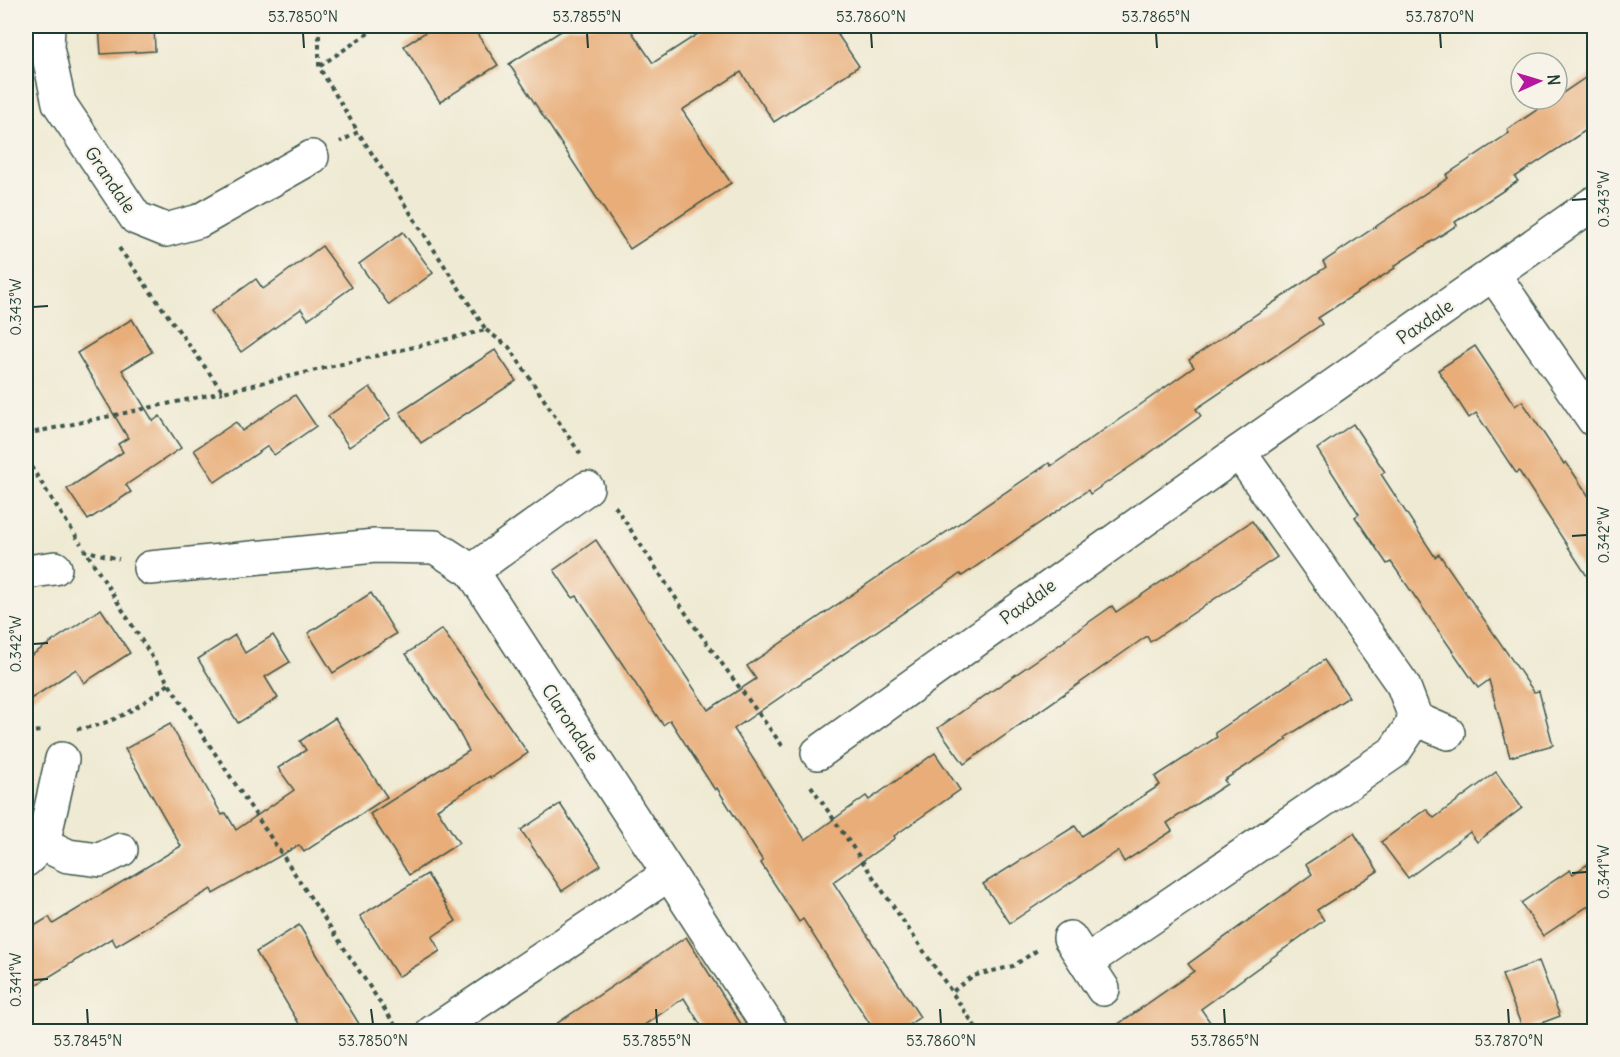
<svg xmlns="http://www.w3.org/2000/svg" width="1620" height="1057" viewBox="0 0 1620 1057" font-family="Delius,sans-serif">
  <style>
    .building { fill: #e8ad79 }
    .lines { fill: none; stroke-linecap: round; stroke-linejoin: round }
    .street-casing { stroke: #3e574c; stroke-width: 36 }
    .path { stroke: #3e574c; stroke-width: 4; stroke-dasharray: 4.5 4.5; stroke-linecap: butt }
    .street { stroke: #fff; stroke-width: 33 }
    .ticks { fill: none; stroke: #1f3d34; stroke-width: 2 }
    .labels { text-anchor: middle; stroke-width: 4.5; stroke-linejoin: round; paint-order: stroke }
    .street-label { font-size: 18px; fill: #1f3d34; stroke: #f7f3e8 }
    .neatline { fill: none; stroke: #1f3d34; stroke-width: 2 }
    .ticks-label { font-size: 15px; text-anchor: middle; fill: #1f3d34 }
  </style>
  <rect width="100%" height="100%" fill="#f7f3e8"/>
  <filter id="ink" filterUnits="userSpaceOnUse"><feTurbulence type="fractalNoise" baseFrequency=".0167" numOctaves="2"/><feDisplacementMap in="SourceGraphic" scale="12" xChannelSelector="R" yChannelSelector="G"/><feConvolveMatrix kernelMatrix="1 2 1 2 8 2 1 2 1" color-interpolation-filters="sRGB"/></filter>
  <filter id="wash" filterUnits="userSpaceOnUse"><feTurbulence type="fractalNoise" baseFrequency=".008" numOctaves="4" result="noise"/><feDisplacementMap in="SourceGraphic" scale="24" xChannelSelector="R" yChannelSelector="G"/><feGaussianBlur stdDeviation="1.35" result="paint"/><feColorMatrix in="noise" values="0 0 0 0 0 0 0 0 0 0 0 0 0 0 0 0 0 1.4 0 .05"/><feComposite in="paint" operator="in"/></filter>
  <g filter="url(#wash)">
    <rect width="100%" height="100%" fill="#efead3"/>
    <g id="blocks">
      <g class="building">
        <polygon points="99,26 154,26 155,51 101,54"/>
        <polygon points="435,26 472,26 498,65 440,102 404,46"/>
        <polygon points="569,26 628,26 653,63 710,26 832,26 859,66 774,122 741,72 682,110 731,183 630,249 509,64"/>
        <polygon points="1594,72 1594,125 1515,177 1518,181 1455,222 1457,225 1394,266 1395,268 1318,318 1322,324 1196,409 1201,416 1137,462 1090,494 1088,490 962,576 960,574 734,729 805,840 866,796 869,800 935,753 960,790 894,836 895,838 833,882 920,1017 898,1032 875,1032 803,919 799,922 761,863 763,861 740,825 717,788 715,790 670,720 663,725 577,596 573,598 554,570 596,540 708,710 756,679 747,666 923,546 924,547 1049,463 1051,466 1130,412 1194,367 1189,360 1326,267 1323,262 1448,178 1446,175 1509,133 1507,130 1553,99 1557,99 1557,97"/>
        <polygon points="403,232 433,273 389,305 359,264"/>
        <polygon points="322,246 352,287 308,319 301,309 241,352 211,311 256,279 263,289"/>
        <polygon points="132,319 152,352 122,370 153,421 160,416 181,448 126,485 131,492 88,520 67,489 123,452 118,444 128,438 77,353"/>
        <polygon points="1475,346 1515,406 1522,401 1564,464 1566,462 1594,504 1594,587 1519,471 1516,473 1476,413 1469,418 1438,370"/>
        <polygon points="495,350 516,381 421,443 400,412"/>
        <polygon points="370,387 391,418 349,447 328,416"/>
        <polygon points="295,395 316,426 274,455 268,446 215,482 194,450 236,422 242,431"/>
        <polygon points="1353,424 1385,472 1381,474 1435,557 1439,554 1534,692 1539,691 1553,745 1510,757 1489,680 1478,688 1391,562 1387,564 1355,517 1359,514 1317,449"/>
        <polygon points="1252,521 1277,557 1150,642 1147,636 964,764 938,728 1066,640 1065,639 1112,606 1116,612"/>
        <polygon points="371,593 396,634 333,673 308,633"/>
        <polygon points="101,609 130,653 84,683 76,669 26,702 26,659"/>
        <polygon points="442,629 528,753 491,778 490,776 437,809 459,843 409,875 370,814 469,751 456,727 406,654"/>
        <polygon points="235,635 245,653 273,635 290,662 265,677 278,698 238,723 198,659"/>
        <polygon points="1324,660 1349,697 1286,737 1287,740 1224,780 1227,784 1167,823 1172,831 1124,862 1118,851 1010,923 983,884 1075,826 1082,836 1123,809 1160,785 1155,777 1217,737 1215,733"/>
        <polygon points="335,718 387,797 304,852 299,845 213,894 211,889 116,946 112,938 26,991 26,931 49,917 53,924 181,846 125,749 170,724 222,815 226,813 236,830 294,790 278,768 306,750 300,741"/>
        <polygon points="1496,772 1522,808 1477,842 1470,832 1408,878 1381,842 1426,809 1434,818"/>
        <polygon points="560,804 601,865 562,891 521,830"/>
        <polygon points="1354,833 1378,871 1317,910 1324,920 1201,1009 1217,1032 1107,1032 1194,971 1188,964 1312,874 1306,864"/>
        <polygon points="1594,860 1594,902 1543,936 1521,903 1570,870 1573,874"/>
        <polygon points="427,874 456,921 432,937 440,951 398,977 360,916"/>
        <polygon points="299,925 345,1001 364,1032 304,1032 256,952"/>
        <polygon points="686,937 746,1032 705,1032 684,998 634,1032 544,1032"/>
        <polygon points="1539,961 1560,1016 1523,1030 1502,975"/>
      </g>
    </g>
  </g>
  <g filter="url(#ink)">
    <use href="#blocks" fill-opacity="0" stroke="#3e574c" stroke-width="1.5"/>
    <g class="lines">
      <g class="street-casing">
        <g id="street">
          <polyline points="48,26 47,48 59,103 136,218 166,230 199,221 312,157"/>
          <polyline points="1493,274 1594,420"/>
          <polyline points="150,568 375,546 435,547 472,571 772,1032"/>
          <polyline points="472,571 587,488"/>
          <polyline points="26,572 55,568"/>
          <polyline points="1416,719 1448,733"/>
          <polyline points="818,753 1239,452 1594,203"/>
          <polyline points="43,844 68,856 100,860 121,850"/>
          <polyline points="26,860 43,844 62,759"/>
          <polyline points="1070,938 1103,989"/>
          <polyline points="1086,962 1394,752 1416,719 1403,685 1239,452"/>
          <polyline points="433,1032 669,874"/>
        </g>
      </g>
      <g class="path">
        <polyline points="319,26 319,67 358,132 340,142"/>
        <polyline points="320,66 379,26"/>
        <polyline points="119,248 223,392 486,330 358,132"/>
        <polyline points="486,330 509,347 581,455"/>
        <polyline points="26,434 223,392"/>
        <polyline points="26,459 81,544"/>
        <polyline points="615,506 695,627 784,748"/>
        <polyline points="83,550 119,559"/>
        <polyline points="88,555 169,684 399,1031"/>
        <path d="M 77,729 C 114,725 140,706 169,684"/>
        <polyline points="26,732 43,731"/>
        <polyline points="811,786 979,1032"/>
        <polyline points="953,991 973,976 1013,966 1039,949"/>
      </g>
      <use href="#street" class="street"/>
    </g>
  </g>
  <path class="ticks" d="M 303,33 L 304,48M 587,33 L 588,48M 871,33 L 872,48M 1156,33 L 1157,48M 1440,33 L 1441,48M 1572,200 L 1587,199M 33,307 L 48,306M 1572,536 L 1587,535M 33,644 L 48,643M 1572,873 L 1587,872M 33,980 L 48,979M 87,1009 L 88,1024M 371,1009 L 373,1024M 656,1009 L 657,1024M 940,1009 L 941,1024M 1224,1009 L 1225,1024M 1508,1009 L 1509,1024"/>
  <g class="labels">
    <g class="street-label">
      <text transform="translate(110 180) rotate(56)" y="6">Grandale</text>
      <text transform="translate(1425 322) rotate(-35)" y="6">Paxdale</text>
      <text transform="translate(1028 602) rotate(-36)" y="6">Paxdale</text>
      <text transform="translate(570 723) rotate(57)" y="6">Clarondale</text>
    </g>
  </g>
  <rect width="1620" height="1057" fill="none" stroke="#f7f3e8" stroke-width="66"/>
  <g transform="translate(1539 81) rotate(86)"><circle r="28" fill="#f7f3e8" stroke="#a1aaa0" stroke-width="1.5"/>
  <path d="M0-4.5L10 22L0 15L-10 22Z" fill="#b5179e"/>
  <text y="-9" font-size="16" font-weight="bold" text-anchor="middle" fill="#1f3d34">N</text>
  </g>
  <rect x="33" y="33" width="1554" height="991" class="neatline"/>
  <g class="ticks-label">
    <text x="303" y="22">53.7850°N</text>
    <text x="587" y="22">53.7855°N</text>
    <text x="871" y="22">53.7860°N</text>
    <text x="1156" y="22">53.7865°N</text>
    <text x="1440" y="22">53.7870°N</text>
    <text transform="translate(1604 199) rotate(-90)" y="5">0.343°W</text>
    <text transform="translate(16 307) rotate(-90)" y="5">0.343°W</text>
    <text transform="translate(1604 535) rotate(-90)" y="5">0.342°W</text>
    <text transform="translate(16 644) rotate(-90)" y="5">0.342°W</text>
    <text transform="translate(1604 872) rotate(-90)" y="5">0.341°W</text>
    <text transform="translate(16 980) rotate(-90)" y="5">0.341°W</text>
    <text x="88" y="1046">53.7845°N</text>
    <text x="373" y="1046">53.7850°N</text>
    <text x="657" y="1046">53.7855°N</text>
    <text x="941" y="1046">53.7860°N</text>
    <text x="1225" y="1046">53.7865°N</text>
    <text x="1509" y="1046">53.7870°N</text>
  </g>
</svg>
